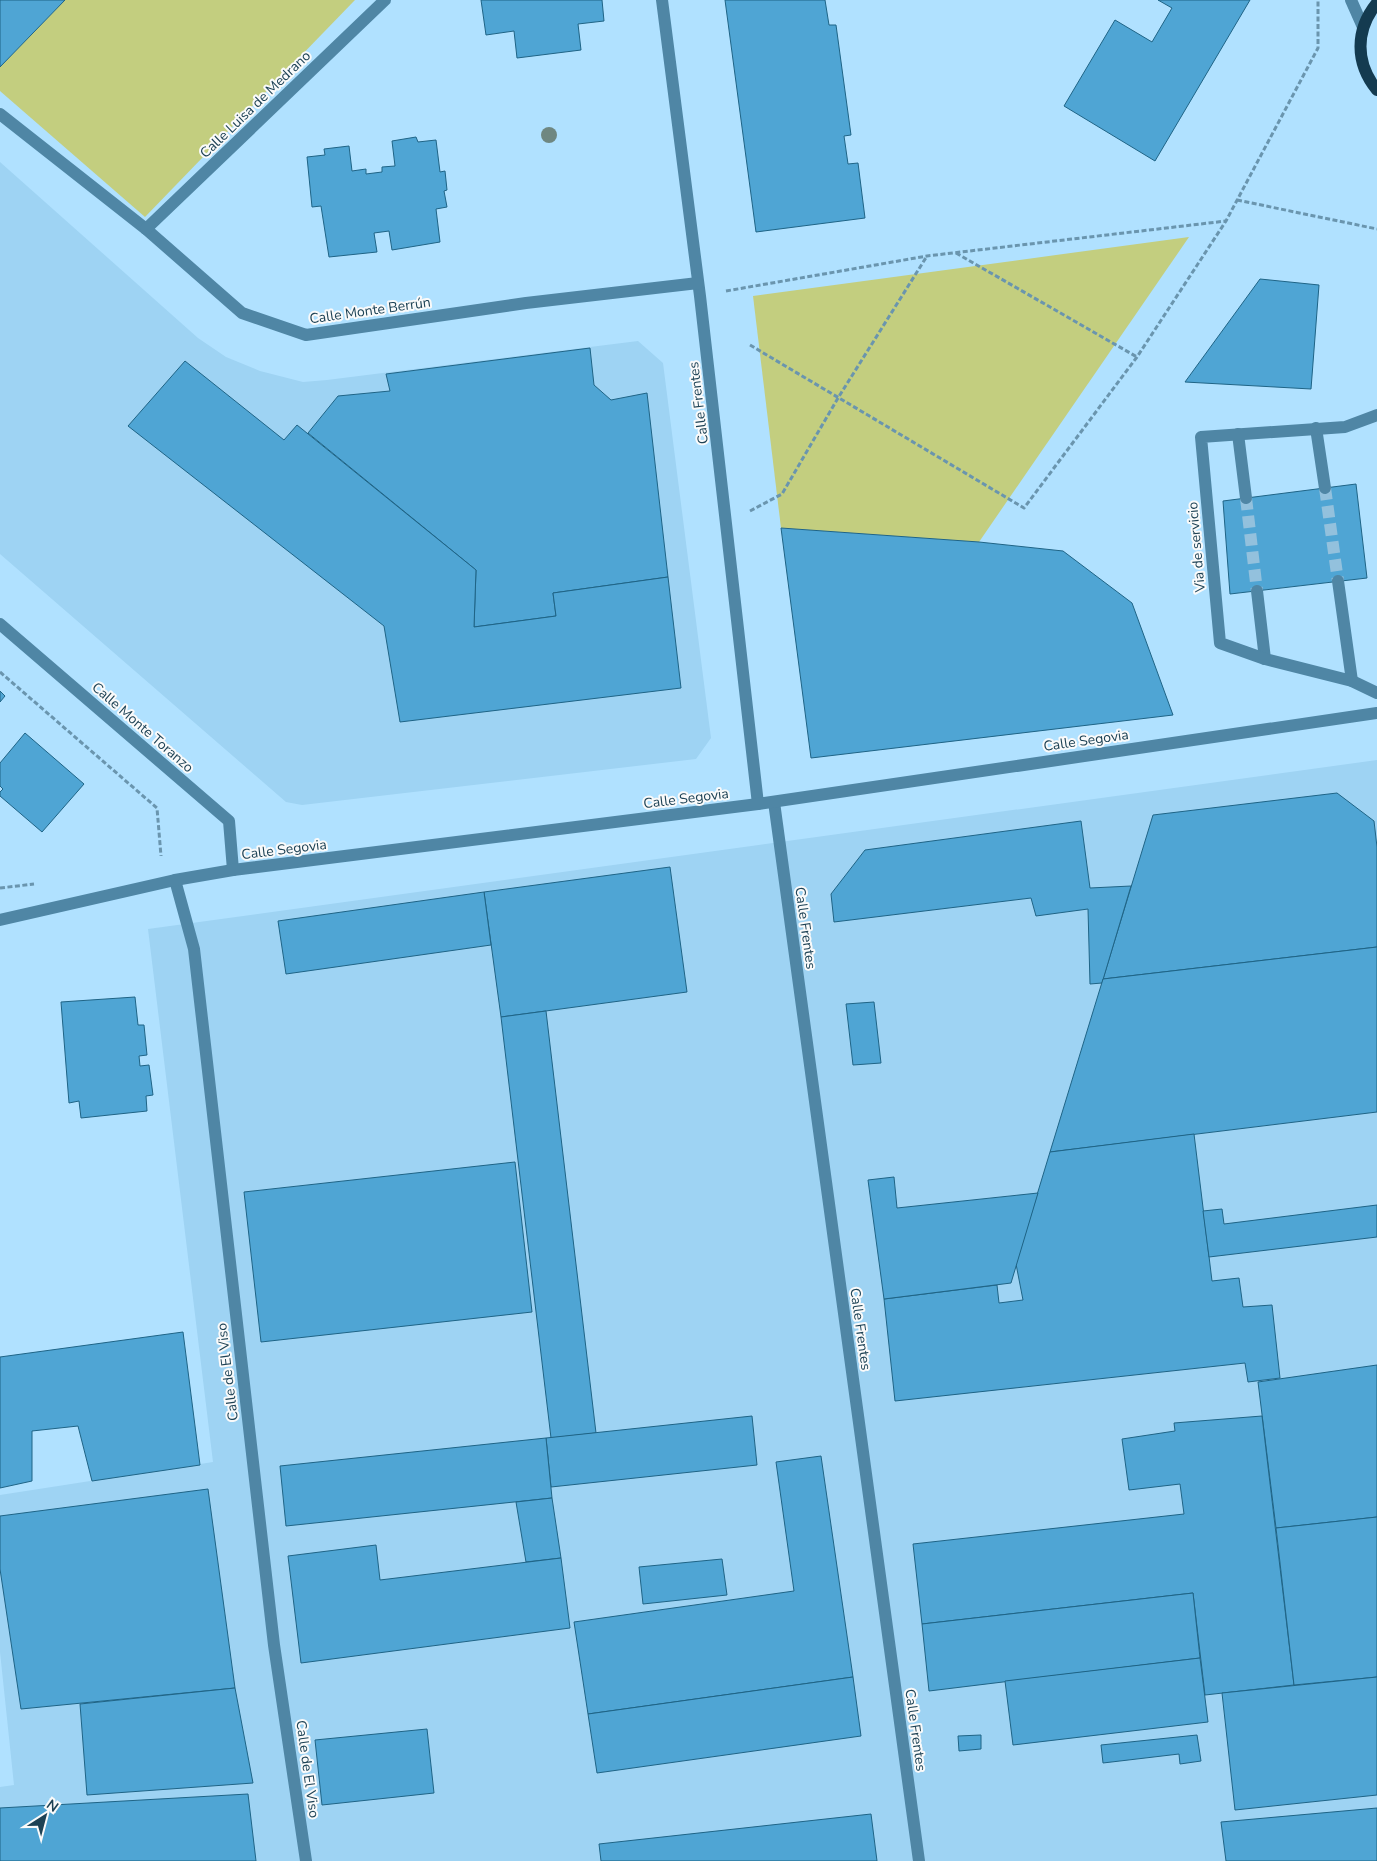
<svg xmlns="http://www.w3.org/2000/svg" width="1377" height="1861" viewBox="0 0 1377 1861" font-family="'Nunito Sans',sans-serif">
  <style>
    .built { fill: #9ed3f3 }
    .green { fill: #c3ce7f }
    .building { fill: #4fa5d4; stroke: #1f6486 }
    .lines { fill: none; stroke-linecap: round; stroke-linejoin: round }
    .minor-tunnel { stroke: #93c1dd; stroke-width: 12; stroke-dasharray: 12 6; stroke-linecap: butt }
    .path { stroke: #6a95ae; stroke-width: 3; stroke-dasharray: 5 2.5; stroke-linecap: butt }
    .minor { stroke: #4f86a5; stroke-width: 12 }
    .major { stroke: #143b50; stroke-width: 12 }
    .tree { fill: #6f8781 }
    .labels { text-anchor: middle; stroke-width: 4; stroke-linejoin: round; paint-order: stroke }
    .street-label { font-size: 14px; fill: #1d4255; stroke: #fafafa }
  </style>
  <rect width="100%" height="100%" fill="#b0e1ff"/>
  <g class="built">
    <polygon points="0,162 198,338 226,357 260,371 303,382 327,380 638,341 663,363 711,738 696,759 302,805 286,802 0,554"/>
    <polygon points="1377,760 1377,1861 0,1861 0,1787 14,1785 0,1652 0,1495 213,1462 148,929"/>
  </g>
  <g class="green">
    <polygon points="65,0 355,0 145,217 0,91 0,67"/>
    <polygon points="1189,237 979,542 781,528 753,296"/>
  </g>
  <g class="building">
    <polygon points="0,0 65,0 0,67"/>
    <polygon points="481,0 602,0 604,21 578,24 581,50 517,58 514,31 486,35"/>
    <polygon points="725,0 825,0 829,25 836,25 851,135 844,136 848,164 858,163 865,218 756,232"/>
    <polygon points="1158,0 1250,0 1155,161 1064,106 1115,20 1152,42 1172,8"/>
    <polygon points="416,137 418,142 436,140 440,172 445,171 447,190 444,191 447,207 436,209 440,242 392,250 389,231 374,233 377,252 329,257 321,206 312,207 307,157 325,155 324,149 349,146 352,171 366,169 366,174 382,172 382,167 395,166 392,141"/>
    <polygon points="1260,279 1319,285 1311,389 1185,382"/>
    <polygon points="590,348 594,385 611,400 647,393 668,577 553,593 556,616 474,627 476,570 308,433 338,396 390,391 386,374"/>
    <polygon points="185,361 284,440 297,425 476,570 474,627 556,616 553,593 668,577 681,688 400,722 384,626 128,426"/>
    <polygon points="1356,484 1367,578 1230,594 1223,501"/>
    <polygon points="781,528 979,542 1063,551 1132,603 1173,715 811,758"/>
    <polygon points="0,691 5,696 0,702"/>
    <polygon points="25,733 84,784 42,832 0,796 0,792 3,789 0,786 0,763"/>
    <polygon points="1337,793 1374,821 1377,847 1377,947 1103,979 1153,815"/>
    <polygon points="1081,821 1090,888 1131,886 1102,983 1090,984 1088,909 1036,916 1031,898 834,922 831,894 865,850"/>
    <polygon points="670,867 687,992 501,1017 484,892"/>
    <polygon points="484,892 491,945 286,974 278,921"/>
    <polygon points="1377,947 1377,1112 1050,1152 1103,979"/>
    <polygon points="135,997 138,1025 144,1025 147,1055 139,1056 140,1066 149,1065 153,1095 146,1096 147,1111 81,1118 79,1101 69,1103 61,1002"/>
    <polygon points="874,1002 881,1063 853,1065 846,1004"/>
    <polygon points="546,1011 596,1433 551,1438 501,1017"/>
    <polygon points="1194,1134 1212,1281 1239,1278 1243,1307 1272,1305 1280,1378 1248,1382 1245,1363 895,1401 884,1299 997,1285 999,1303 1023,1300 1016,1264 1050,1152"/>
    <polygon points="515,1162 532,1312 261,1342 244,1192"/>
    <polygon points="894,1177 897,1208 1038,1193 1011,1283 884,1299 868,1180"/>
    <polygon points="1377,1205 1377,1237 1209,1257 1203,1211 1222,1209 1224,1224"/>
    <polygon points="183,1332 200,1465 92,1481 78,1426 32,1431 32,1481 0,1488 0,1357"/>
    <polygon points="1377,1365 1377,1517 1276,1528 1258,1382"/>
    <polygon points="752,1416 757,1465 551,1487 546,1438"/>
    <polygon points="1262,1416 1294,1685 1205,1695 1193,1593 922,1624 913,1544 1184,1514 1180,1484 1129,1490 1122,1439 1175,1431 1174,1423"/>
    <polygon points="546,1438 552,1498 286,1526 280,1466"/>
    <polygon points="821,1456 853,1677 588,1714 574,1622 794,1591 776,1462"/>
    <polygon points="208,1489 235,1688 21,1709 0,1569 0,1516"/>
    <polygon points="552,1498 561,1558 526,1562 516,1502"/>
    <polygon points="1377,1517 1377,1677 1294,1685 1276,1528"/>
    <polygon points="376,1545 380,1580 561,1558 570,1628 301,1663 288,1556"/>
    <polygon points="722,1559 727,1595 643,1604 639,1567"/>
    <polygon points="1193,1593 1200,1658 929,1691 922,1624"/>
    <polygon points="1200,1658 1208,1722 1013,1745 1005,1681"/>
    <polygon points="853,1677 861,1736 597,1773 588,1714"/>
    <polygon points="1377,1677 1377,1795 1235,1810 1222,1693"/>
    <polygon points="235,1688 253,1783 87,1795 80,1704"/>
    <polygon points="427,1729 434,1793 322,1805 315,1740"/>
    <polygon points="981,1735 981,1749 959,1751 958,1736"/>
    <polygon points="1197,1735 1201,1761 1180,1764 1179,1754 1103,1763 1101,1745"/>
    <polygon points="248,1794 256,1861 0,1861 0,1808"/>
    <polygon points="1377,1808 1377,1861 1226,1861 1221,1822"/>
    <polygon points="871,1814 877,1861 601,1861 599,1844"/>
  </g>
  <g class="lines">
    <g class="minor-tunnel">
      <polyline points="1325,488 1338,581"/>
      <polyline points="1246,498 1257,591"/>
    </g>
    <g class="path">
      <polyline points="1237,200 1377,229"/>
      <polyline points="956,253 1137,357"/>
      <polyline points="726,291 927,256 1226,221"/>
      <polyline points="750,345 1024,508 1137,357 1226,221 1318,48 1318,0"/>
      <polyline points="750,511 782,494 838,398 927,256"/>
      <polyline points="0,672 157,808 161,856"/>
      <polyline points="0,888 34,884"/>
    </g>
    <g class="minor">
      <polyline points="662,0 700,296 758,804"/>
      <polyline points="1351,0 1363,27"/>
      <polyline points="0,114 146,229 242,313 306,335 526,303 698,283"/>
      <polyline points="146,229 385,0"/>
      <polyline points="1316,428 1325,488"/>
      <polyline points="1238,434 1246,498"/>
      <polyline points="1338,581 1352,681"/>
      <polyline points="1257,591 1265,659 1352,681 1377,693"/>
      <polyline points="0,624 229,821 233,870"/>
      <polyline points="1265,659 1220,643 1201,437 1345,427 1377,415"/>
      <polyline points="774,802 919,1861"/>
      <polyline points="175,880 194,949 274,1645 306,1861"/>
      <polyline points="0,920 175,880 233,870 758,804 1377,713"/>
    </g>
    <path class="major" d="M 1377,3 C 1355,30 1355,63 1377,90"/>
  </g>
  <circle class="tree" cx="549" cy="135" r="8"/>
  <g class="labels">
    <g class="street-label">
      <text transform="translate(255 104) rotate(-44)" y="5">Calle Luisa de Medrano</text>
      <text transform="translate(370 310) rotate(-8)" y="5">Calle Monte Berrún</text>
      <text transform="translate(698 403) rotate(-97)" y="5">Calle Frentes</text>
      <text transform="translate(1196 547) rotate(-95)" y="5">Via de servicio</text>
      <text transform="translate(143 727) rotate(41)" y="5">Calle Monte Toranzo</text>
      <text transform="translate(1086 740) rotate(-8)" y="5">Calle Segovia</text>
      <text transform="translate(686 798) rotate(-7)" y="5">Calle Segovia</text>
      <text transform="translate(284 849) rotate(-7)" y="5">Calle Segovia</text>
      <text transform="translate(806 928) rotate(82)" y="5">Calle Frentes</text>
      <text transform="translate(861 1329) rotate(82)" y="5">Calle Frentes</text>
      <text transform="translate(227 1372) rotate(-97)" y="5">Calle de El Viso</text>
      <text transform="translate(916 1730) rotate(82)" y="5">Calle Frentes</text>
      <text transform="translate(308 1769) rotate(82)" y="5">Calle de El Viso</text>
    </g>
  </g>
  <g transform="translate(45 1816) rotate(36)" stroke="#fafafa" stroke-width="4" paint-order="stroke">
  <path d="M0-4L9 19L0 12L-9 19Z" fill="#1d4255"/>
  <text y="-8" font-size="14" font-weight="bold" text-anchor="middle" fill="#1d4255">N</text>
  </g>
</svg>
